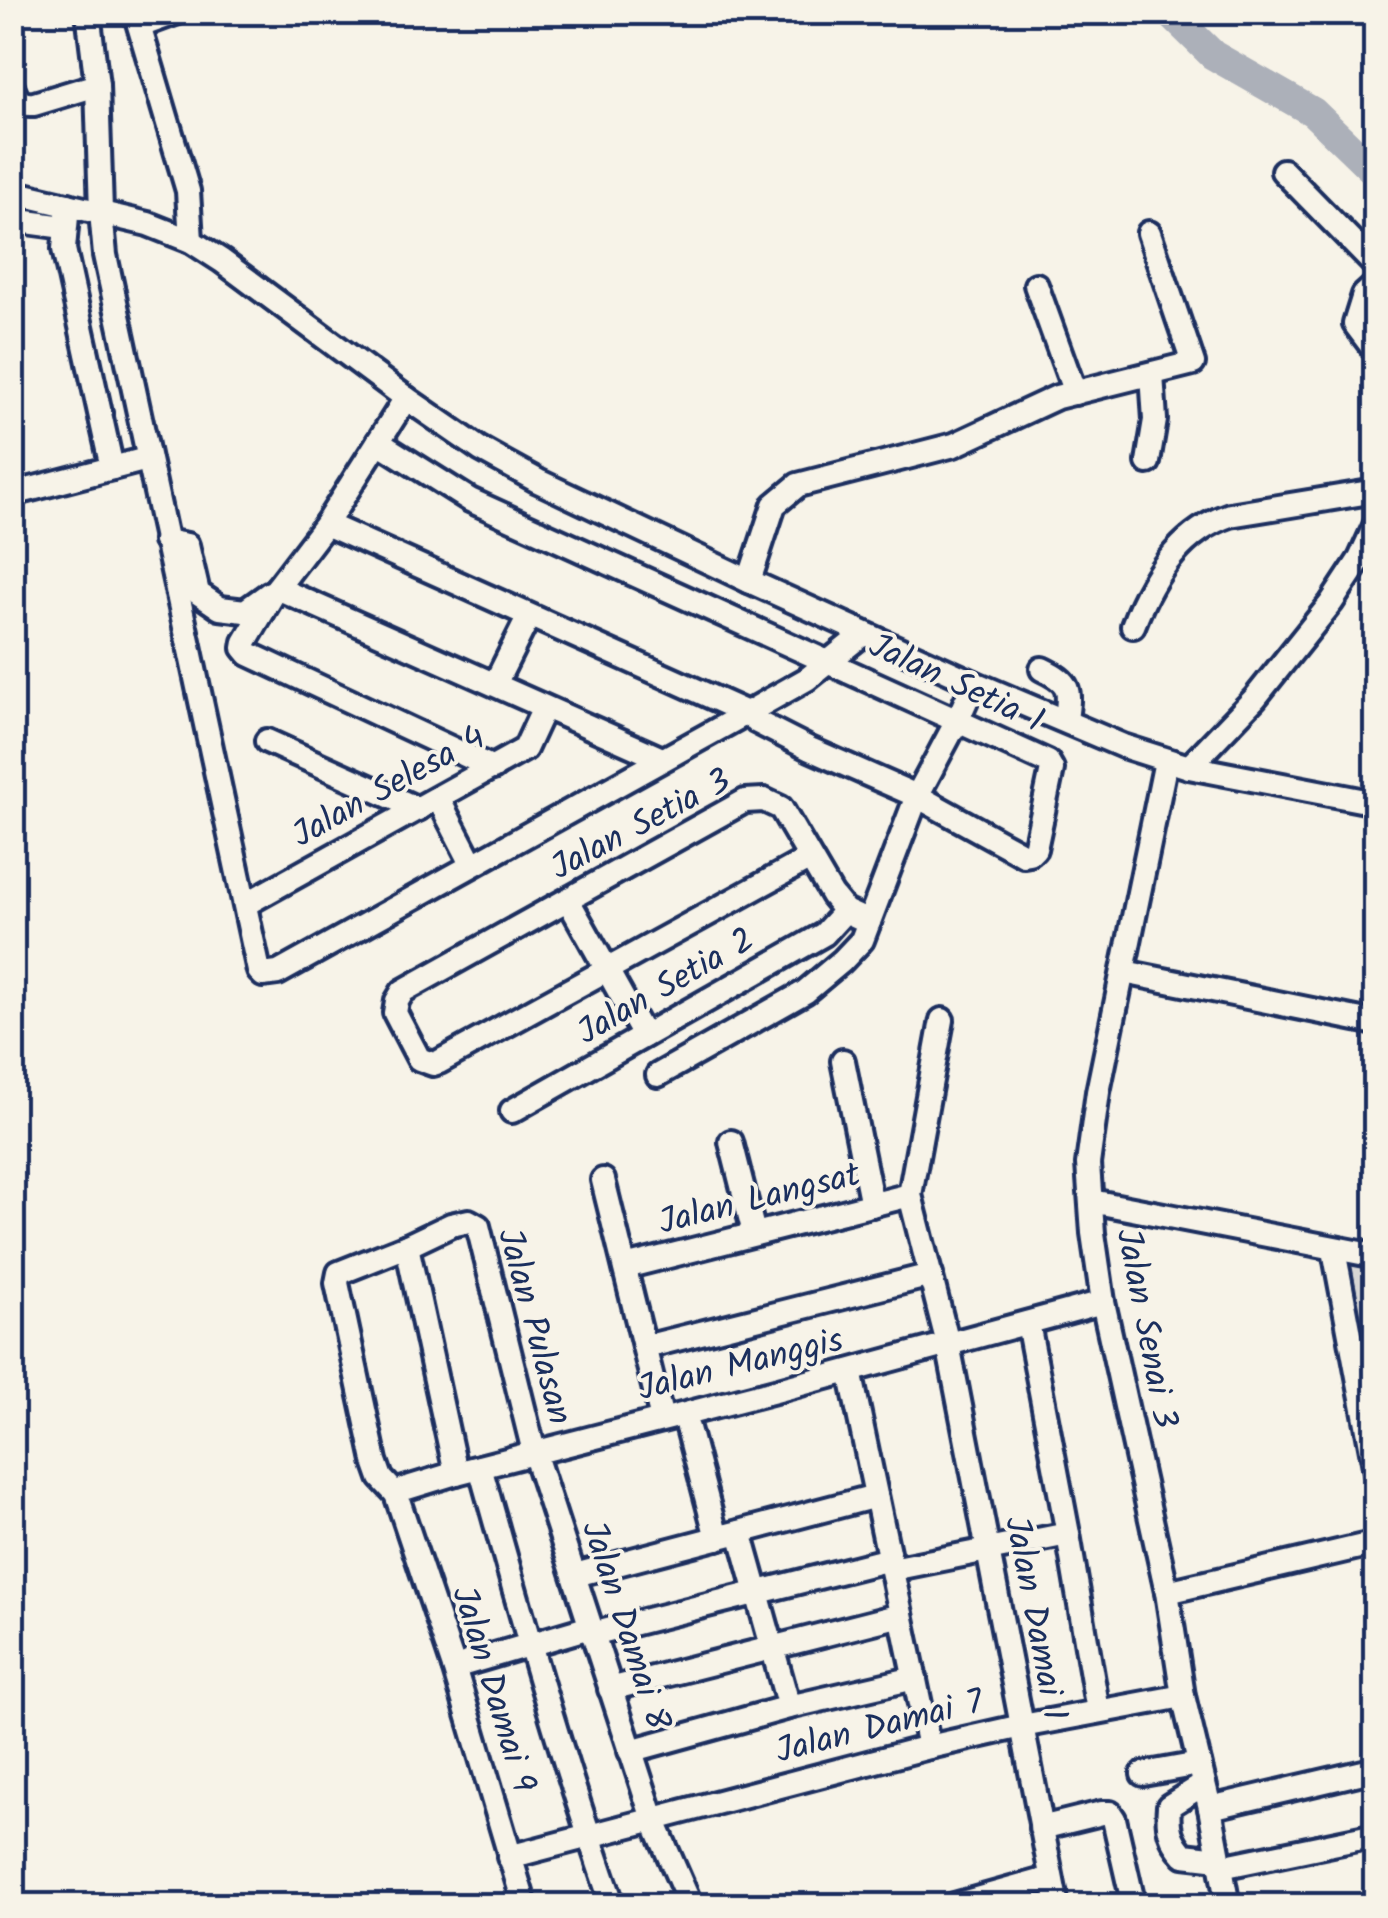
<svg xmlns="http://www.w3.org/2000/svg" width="1388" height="1918" viewBox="0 0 1388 1918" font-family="Kalam,sans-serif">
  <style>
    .green { fill: #d7d6d4; stroke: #798299; stroke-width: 2.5 }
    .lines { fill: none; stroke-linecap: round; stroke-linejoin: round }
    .river { stroke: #acb0b9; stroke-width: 30 }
    .minor-casing { stroke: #1b2f5e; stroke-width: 30 }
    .minor { stroke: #f7f3e8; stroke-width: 22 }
    .labels { text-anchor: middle; stroke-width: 8; stroke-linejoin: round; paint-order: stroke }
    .street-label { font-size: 35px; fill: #1b2f5e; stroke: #f7f3e8 }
  </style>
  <rect width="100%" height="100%" fill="#f7f3e8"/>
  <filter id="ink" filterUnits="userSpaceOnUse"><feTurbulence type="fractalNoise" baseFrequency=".01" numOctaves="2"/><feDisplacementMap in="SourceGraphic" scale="20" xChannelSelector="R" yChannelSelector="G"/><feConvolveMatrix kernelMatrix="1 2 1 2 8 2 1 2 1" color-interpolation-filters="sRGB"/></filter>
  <g filter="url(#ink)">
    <polygon class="green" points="1350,1256 1375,1261 1375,1395 1350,1263"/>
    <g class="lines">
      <polyline class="river" points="1169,12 1213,55 1313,112 1376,173"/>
      <g class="minor-casing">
        <g id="minor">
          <polyline points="88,12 97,85 101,212 105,255 259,971 263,975 278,973 747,713 807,679 863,634"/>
          <polyline points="135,12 188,191 191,241"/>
          <polyline points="140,26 178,12"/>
          <path d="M 12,87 C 17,100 20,105 34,104 L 97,85"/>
          <polyline points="1283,171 1376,266"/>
          <polyline points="12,192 148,224 191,241 222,261 406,398 480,449 538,481 749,581 974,683 1123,746 1189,767 1376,803"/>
          <polyline points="68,205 64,249 112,468"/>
          <polyline points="12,220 64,227"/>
          <polyline points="1376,284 1364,295 1355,324 1376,352"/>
          <polyline points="1036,285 1075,393"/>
          <polyline points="406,398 326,524 277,588 245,642 244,648 249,654 493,768"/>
          <polyline points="378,442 470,500 1048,762 1052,769 1035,849 1030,854 1024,855 917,796 810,749 757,722"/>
          <polyline points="1148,462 1155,420 1152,374"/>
          <polyline points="12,494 147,459"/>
          <polyline points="326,524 747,713"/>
          <polyline points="165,541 187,545 198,593 220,608 245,611 270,593"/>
          <polyline points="749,581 774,505 798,485 954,445 1057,397 1193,363 1149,233"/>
          <polyline points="277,588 662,759"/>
          <path d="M 1133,626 C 1151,578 1180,532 1230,515 L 1376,491"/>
          <path d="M 1042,669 C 1071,683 1070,689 1066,720"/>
          <polyline points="495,684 529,616"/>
          <polyline points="267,741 418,809"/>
          <polyline points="1166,761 1098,1092 1088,1164 1093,1233 1103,1302 1167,1592 1183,1696 1210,1808 1228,1906"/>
          <polyline points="1189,767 1255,698 1331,603 1360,559 1376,524"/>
          <polyline points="438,798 472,864"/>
          <polyline points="810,858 439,1062 433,1064 419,1059 395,1013 397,1001 403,991 745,801 764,800 781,808 832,895 845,911 869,922"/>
          <polyline points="568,900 644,1036"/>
          <polyline points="246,904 525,749 544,708"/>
          <polyline points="1124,972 1376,1023"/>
          <polyline points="942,1020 910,1195 948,1344 1057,1906"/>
          <polyline points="843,1061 872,1205"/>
          <polyline points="658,1075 805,992 842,961 862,940 917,796 957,721 974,683"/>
          <polyline points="512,1111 824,934 845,911"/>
          <polyline points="731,1142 754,1233"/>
          <polyline points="603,1180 662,1419"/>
          <polyline points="1091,1201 1376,1256"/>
          <polyline points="407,1246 456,1473"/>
          <polyline points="1334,1250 1376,1472"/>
          <polyline points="625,1267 910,1195"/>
          <polyline points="1028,1323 1068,1534 1098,1711"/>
          <polyline points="645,1347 931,1275"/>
          <polyline points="850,1371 929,1747"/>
          <polyline points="688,1428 717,1538"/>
          <path d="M 480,1467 C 521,1614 562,1761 613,1906"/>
          <polyline points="396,1494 404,1489 456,1473 775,1391 1103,1302"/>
          <polyline points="740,1532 789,1707"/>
          <polyline points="892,1569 1068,1534"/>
          <polyline points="575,1575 876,1496"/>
          <polyline points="1167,1592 1376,1543"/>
          <polyline points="592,1634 890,1559"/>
          <polyline points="454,1667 590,1627"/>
          <polyline points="610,1689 901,1615"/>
          <polyline points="630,1751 789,1707 915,1678"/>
          <polyline points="1143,1774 1199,1764"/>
          <path d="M 1204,1784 L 1169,1806 C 1167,1827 1170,1840 1184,1855 L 1219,1859"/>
          <polyline points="1210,1808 1376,1769"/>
          <polyline points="1041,1828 1102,1813 1110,1813 1114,1819 1134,1906"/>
          <polyline points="509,1857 929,1747 1022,1726 1183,1696"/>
          <polyline points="1221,1867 1376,1835"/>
          <polyline points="525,1906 454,1667 396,1494 381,1478 375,1461 337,1283 339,1273 407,1246 451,1225 469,1221 478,1226 534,1452 653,1819 691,1906"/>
          <polyline points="951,1906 1051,1878"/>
        </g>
      </g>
      <use href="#minor" class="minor"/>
    </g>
  </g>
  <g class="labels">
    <g class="street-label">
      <text transform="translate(957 682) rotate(25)" y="12">Jalan Setia 1</text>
      <text transform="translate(388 785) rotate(-29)" y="12">Jalan Selesa 4</text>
      <text transform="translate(640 823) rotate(-28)" y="12">Jalan Setia 3</text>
      <text transform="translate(665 985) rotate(-30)" y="12">Jalan Setia 2</text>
      <text transform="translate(759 1197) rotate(-14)" y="12">Jalan Langsat</text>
      <text transform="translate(536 1326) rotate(75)" y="12">Jalan Pulasan</text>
      <text transform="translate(1148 1328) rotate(79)" y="12">Jalan Senai 3</text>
      <text transform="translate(740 1363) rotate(-14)" y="12">Jalan Manggis</text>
      <text transform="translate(1037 1618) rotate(79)" y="12">Jalan Damai 1</text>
      <text transform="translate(627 1625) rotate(72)" y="12">Jalan Damai 8</text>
      <text transform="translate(495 1689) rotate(73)" y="12">Jalan Damai 9</text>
      <text transform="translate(879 1725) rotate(-14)" y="12">Jalan Damai 7</text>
    </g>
  </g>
  <rect width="1388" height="1918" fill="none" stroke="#f7f3e8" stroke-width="50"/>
  <rect x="25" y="25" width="1338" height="1868" fill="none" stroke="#1b2f5e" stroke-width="4" filter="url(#ink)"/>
</svg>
